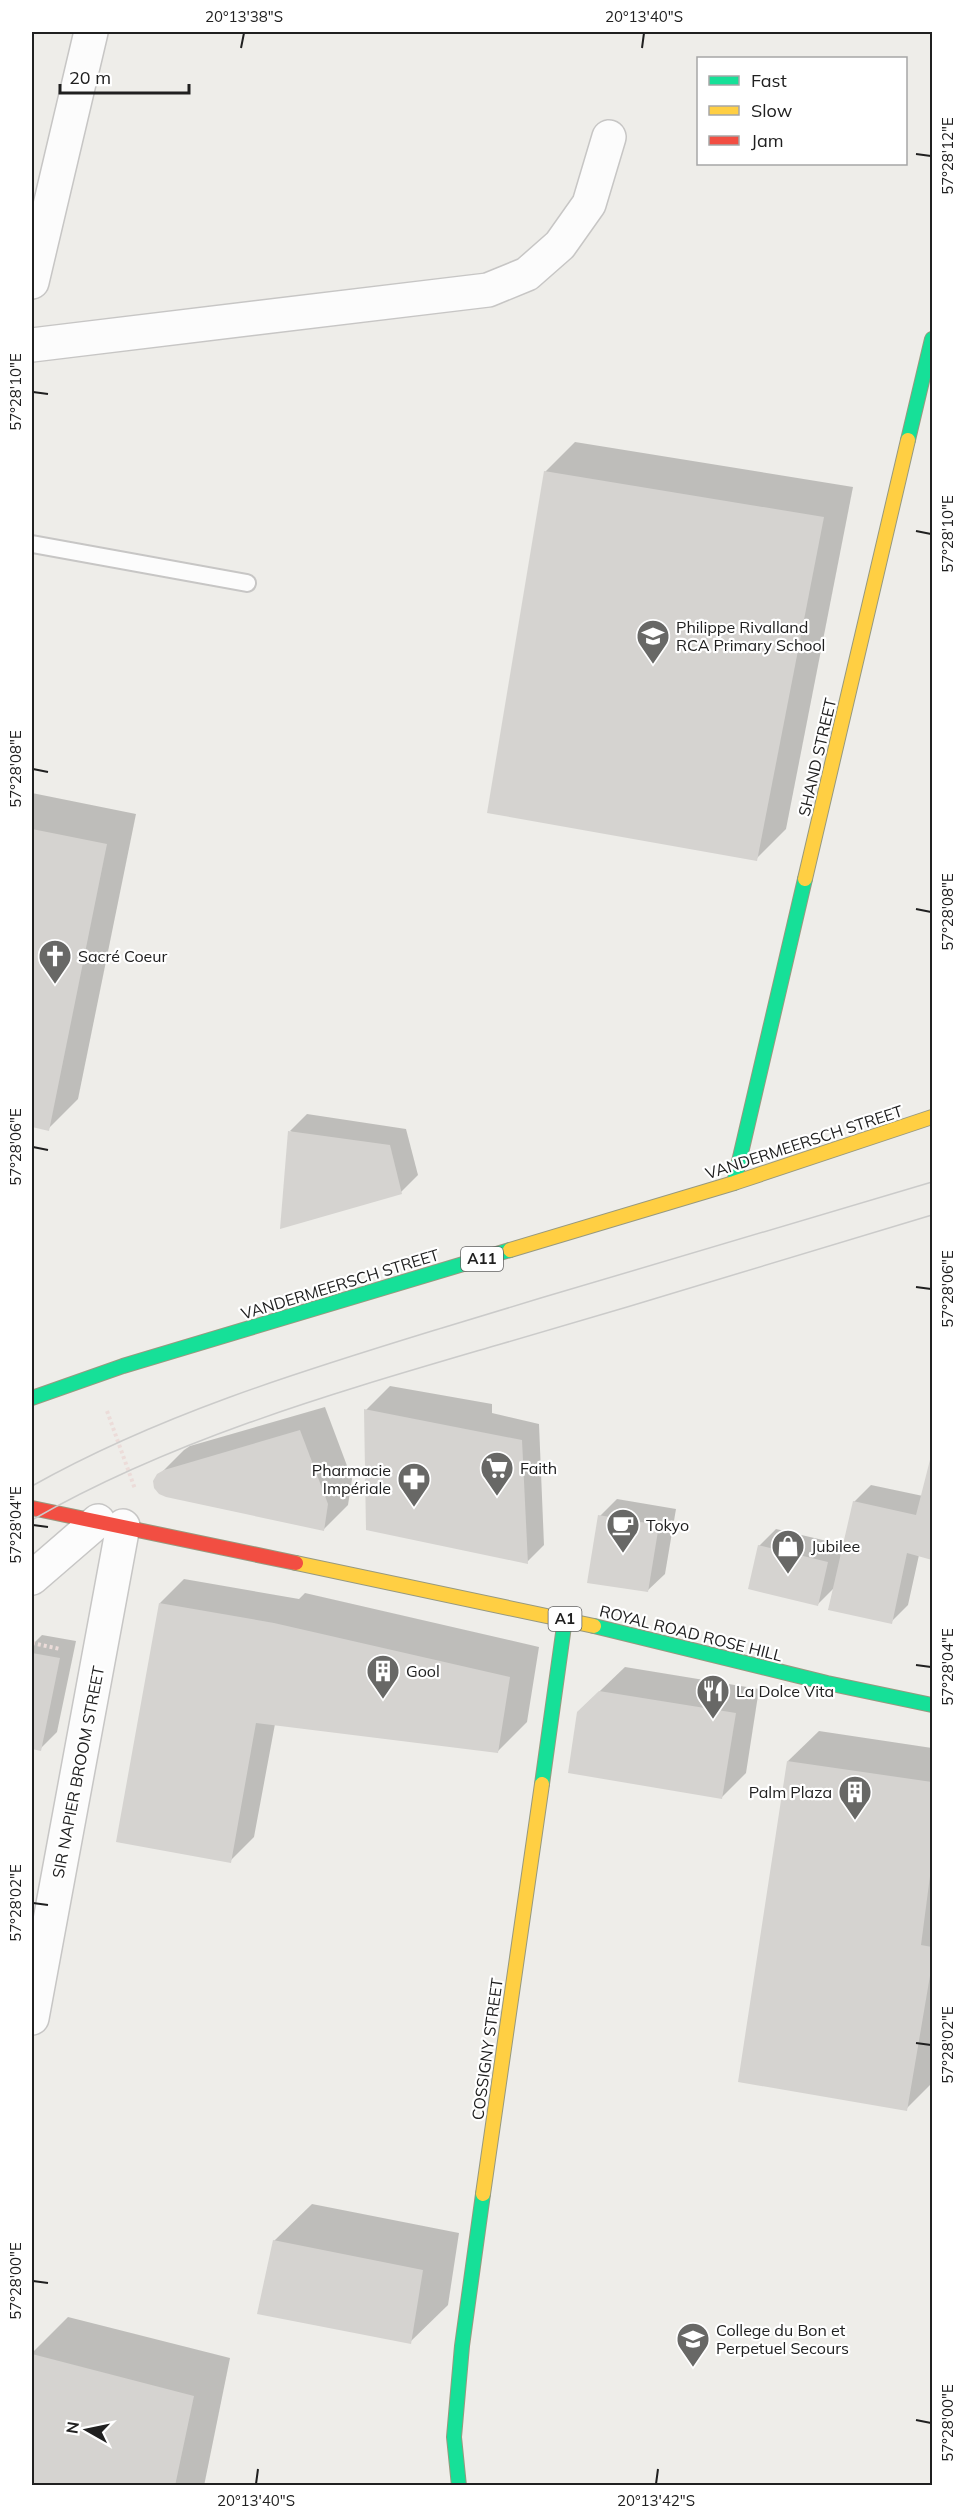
<svg xmlns="http://www.w3.org/2000/svg" width="964" height="2517" viewBox="0 0 964 2517" font-family="Mulish,sans-serif">
  <style>
    .shadow { fill: #0003 }
    .building { fill: #d5d3d0 }
    .lines { fill: none; stroke-linecap: round; stroke-linejoin: round }
    .lane-casing { stroke: #c7c6c5; stroke-width: 20 }
    .street-casing { stroke: #c7c6c5; stroke-width: 36 }
    .fast-casing { stroke: #97997f; stroke-width: 16 }
    .slow-casing { stroke: #97997f; stroke-width: 16 }
    .jam-casing { stroke: #97997f; stroke-width: 16 }
    .path { stroke: #ecdcd9; stroke-width: 4; stroke-dasharray: 3 3; stroke-linecap: butt }
    .lane { stroke: #fcfcfc; stroke-width: 16 }
    .street { stroke: #fcfcfc; stroke-width: 33 }
    .fast { stroke: #16e098; stroke-width: 14 }
    .slow { stroke: #ffcf43; stroke-width: 14 }
    .jam { stroke: #f24e42; stroke-width: 14 }
    .tram { stroke: #cbcbca; stroke-width: 1.5 }
    .ticks { fill: none; stroke: #202020; stroke-width: 2 }
    .labels { text-anchor: middle; stroke-width: 4.5; stroke-linejoin: round; paint-order: stroke }
    .shield { fill: #fff; stroke: #636363; stroke-width: 1.5 }
    .shield-label { font-size: 15px; font-weight: bold; fill: #202020 }
    .poi-label { font-size: 16px; fill: #202020; stroke: #fff; text-anchor: start }
    .street-label { font-size: 16px; fill: #202020; stroke: #fff }
    .neatline { fill: none; stroke: #202020; stroke-width: 2 }
    .ticks-label { font-size: 15px; text-anchor: middle; fill: #202020 }
  </style>
  <rect width="100%" height="100%" fill="#eeede9"/>
  <g class="shadow">
    <polygon points="575,442 853,487 786,829 756,859 545,472"/>
    <polygon points="32,793 136,814 78,1099 48,1129 32,1126"/>
    <polygon points="307,1114 406,1129 418,1175 401,1192 290,1131"/>
    <polygon points="390,1386 492,1404 492,1413 539,1424 544,1545 527,1562 366,1410"/>
    <polygon points="325,1407 352,1479 348,1505 324,1529 159,1475 184,1450 190,1446"/>
    <polygon points="932,1457 932,1558 919,1555 908,1605 891,1622 835,1587 818,1604 759,1546 776,1529 844,1545 854,1502 871,1485 923,1496"/>
    <polygon points="617,1499 676,1509 665,1574 647,1591 600,1516"/>
    <polygon points="184,1579 299,1599 305,1593 539,1647 527,1722 497,1752 275,1724 254,1837 230,1861 160,1603"/>
    <polygon points="42,1635 76,1641 57,1732 40,1749 32,1747 32,1645"/>
    <polygon points="625,1667 759,1689 746,1773 721,1798 578,1712"/>
    <polygon points="819,1731 932,1748 932,2083 906,2109 788,1761"/>
    <polygon points="312,2204 459,2233 448,2305 410,2342 274,2241"/>
    <polygon points="68,2317 230,2358 204,2486 32,2486 32,2353"/>
  </g>
  <g class="building">
    <polygon points="544,471 824,517 757,861 487,813"/>
    <polygon points="32,829 107,844 49,1131 32,1127"/>
    <polygon points="288,1131 390,1145 402,1194 280,1229"/>
    <polygon points="364,1409 522,1440 528,1564 366,1530"/>
    <polygon points="300,1430 328,1504 324,1531 166,1497 159,1494 154,1488 153,1481 157,1474 164,1470"/>
    <polygon points="932,1452 932,1560 907,1553 892,1624 828,1610 853,1501 916,1515"/>
    <polygon points="598,1515 659,1525 648,1592 587,1583"/>
    <polygon points="758,1545 828,1562 818,1606 748,1589"/>
    <polygon points="159,1603 274,1623 510,1677 498,1753 256,1723 231,1863 116,1842"/>
    <polygon points="32,1653 60,1658 41,1751 32,1749"/>
    <polygon points="599,1691 736,1713 722,1799 568,1773 577,1712"/>
    <polygon points="787,1761 932,1782 932,1861 921,1945 932,1947 932,1964 907,2111 738,2082"/>
    <polygon points="273,2240 423,2270 411,2344 257,2314"/>
    <polygon points="32,2354 194,2396 175,2486 32,2486"/>
  </g>
  <g class="lines">
    <g class="lane-casing">
      <polyline id="lane" points="32,544 247,583"/>
    </g>
    <g class="street-casing">
      <g id="street">
        <polyline points="32,282 91,32"/>
        <polyline points="32,345 488,290 527,274 560,245 589,204 609,137"/>
        <polyline points="32,1578 98,1521"/>
        <polyline points="32,2018 123,1526"/>
      </g>
    </g>
    <g class="fast-casing">
      <g id="fast">
        <polyline points="908,440 932,339"/>
        <polyline points="734,1183 805,879"/>
        <polyline points="32,1398 123,1366 510,1250"/>
        <polyline points="594,1626 827,1683 932,1705"/>
        <polyline points="542,1784 565,1619"/>
        <polyline points="459,2486 454,2437 462,2346 483,2194"/>
      </g>
    </g>
    <g class="slow-casing">
      <g id="slow">
        <polyline points="805,879 908,440"/>
        <polyline points="510,1250 734,1183 932,1117"/>
        <polyline points="296,1563 594,1626"/>
        <polyline points="483,2194 542,1784"/>
      </g>
    </g>
    <g class="jam-casing">
      <polyline id="jam" points="32,1508 296,1563"/>
    </g>
    <g class="path">
      <polyline points="107,1411 135,1489"/>
      <polyline points="32,1643 60,1649"/>
    </g>
    <use href="#lane" class="lane"/>
    <use href="#street" class="street"/>
    <use href="#fast" class="fast"/>
    <use href="#slow" class="slow"/>
    <use href="#jam" class="jam"/>
    <g class="tram">
      <path d="M 32,1486 C 160,1414 302,1371 442,1328 C 605,1278 769,1231 932,1182"/>
      <path d="M 32,1520 C 177,1437 341,1391 501,1344 C 645,1302 789,1259 932,1215"/>
    </g>
  </g>
  <path class="ticks" d="M 241,48 L 244,33M 642,48 L 644,33M 916,154 L 931,156M 33,392 L 48,394M 916,531 L 931,534M 33,769 L 48,772M 916,909 L 931,912M 33,1147 L 48,1150M 916,1287 L 931,1289M 33,1525 L 48,1527M 916,1665 L 931,1667M 33,1903 L 48,1905M 916,2043 L 931,2045M 33,2281 L 48,2283M 916,2420 L 931,2423M 256,2484 L 258,2469M 656,2484 L 658,2469"/>
  <defs>
    <g id="school-pin" transform="scale(1.725)"><path d="M0 17L-7.5 6A9.5 9.5 0 1 1 7.5 6Z" fill="#686866" stroke="#fff"/><path d="M0-5L7-2L0 1L-7-2ZM-4 1L0 2.5L4 1V4Q0 6-4 4Z" fill="#fff"/></g>
    <g id="church-pin" transform="scale(1.725)"><path d="M0 17L-7.5 6A9.5 9.5 0 1 1 7.5 6Z" fill="#686866" stroke="#fff"/><path d="M-1.2-6h2.4v3.5h3.3v2.4h-3.3V6h-2.4V-.1h-3.3v-2.4h3.3Z" fill="#fff"/></g>
    <g id="supermarket-pin" transform="scale(1.725)"><path d="M0 17L-7.5 6A9.5 9.5 0 1 1 7.5 6Z" fill="#686866" stroke="#fff"/><path d="M-6-5.5h2.5l.6 2H6L4.5 2H-2.5L-4.4-4H-6ZM-1.5 3.2a1.3 1.3 0 1 0 .1 0ZM3 3.2a1.3 1.3 0 1 0 .1 0Z" fill="#fff"/></g>
    <g id="pharmacy-pin" transform="scale(1.725)"><path d="M0 17L-7.5 6A9.5 9.5 0 1 1 7.5 6Z" fill="#686866" stroke="#fff"/><path d="M-2-6h4v4h4v4h-4v4h-4v-4h-4v-4h4Z" fill="#fff"/></g>
    <g id="cafe-pin" transform="scale(1.725)"><path d="M0 17L-7.5 6A9.5 9.5 0 1 1 7.5 6Z" fill="#686866" stroke="#fff"/><path d="M-5.5-4.5H6V0H3Q3 3.5 0 3.5H-2.5Q-5.5 3.5-5.5 0ZM3-3.2v2h1.7v-2ZM-6 4.5H4V6H-6Z" fill="#fff"/></g>
    <g id="shop-pin" transform="scale(1.725)"><path d="M0 17L-7.5 6A9.5 9.5 0 1 1 7.5 6Z" fill="#686866" stroke="#fff"/><path d="M-5-2.5h2.3a2.7 3.5 0 0 1 5.4 0H5L5.5 6h-11ZM-1.5-2.5h3a1.5 2.3 0 0 0-3 0Z" fill="#fff"/></g>
    <g id="building-pin" transform="scale(1.725)"><path d="M0 17L-7.5 6A9.5 9.5 0 1 1 7.5 6Z" fill="#686866" stroke="#fff"/><path d="M-4-6H4V6H1V3H-1V6H-4ZM-2.5-4.3h1.7v1.8h-1.7ZM.8-4.3h1.7v1.8H.8ZM-2.5-1h1.7V.8h-1.7ZM.8-1h1.7V.8H.8Z" fill="#fff"/></g>
    <g id="restaurant-pin" transform="scale(1.725)"><path d="M0 17L-7.5 6A9.5 9.5 0 1 1 7.5 6Z" fill="#686866" stroke="#fff"/><path d="M-5-6h1v4h1v-4h1v4h1v-4h1v5L-1.5 .5V6h-2V.5L-5-1ZM5-6V6H3V1.5H1.5Q1.5-4 5-6Z" fill="#fff"/></g>
  </defs>
  <g fill-rule="evenodd">
    <use href="#school-pin" x="653" y="636"/>
    <use href="#church-pin" x="55" y="956"/>
    <use href="#supermarket-pin" x="497" y="1468"/>
    <use href="#pharmacy-pin" x="414" y="1479"/>
    <use href="#cafe-pin" x="623" y="1525"/>
    <use href="#shop-pin" x="788" y="1546"/>
    <use href="#building-pin" x="383" y="1671"/>
    <use href="#restaurant-pin" x="713" y="1691"/>
    <use href="#building-pin" x="855" y="1792"/>
    <use href="#school-pin" x="693" y="2339"/>
  </g>
  <g class="labels">
    <g class="shield">
      <rect x="461" y="1247" width="42" height="24" rx="4.5"/>
      <rect x="548.5" y="1607" width="33" height="24" rx="4.5"/>
    </g>
    <g class="shield-label">
      <text x="482" y="1264">A11</text>
      <text x="565" y="1624">A1</text>
    </g>
    <g class="poi-label">
      <text x="676" y="633">Philippe Rivalland<tspan x="676" dy="18">RCA Primary School</tspan></text>
      <text x="78" y="962">Sacré Coeur</text>
      <text x="520" y="1474">Faith</text>
      <text x="391" y="1476" text-anchor="end">Pharmacie<tspan x="391" dy="18">Impériale</tspan></text>
      <text x="646" y="1531">Tokyo</text>
      <text x="811" y="1552">Jubilee</text>
      <text x="406" y="1677">Gool</text>
      <text x="736" y="1697">La Dolce Vita</text>
      <text x="832" y="1798" text-anchor="end">Palm Plaza</text>
      <text x="716" y="2336">College du Bon et<tspan x="716" dy="18">Perpetuel Secours</tspan></text>
    </g>
    <g class="street-label">
      <text transform="translate(817 757) rotate(-77)" y="6">SHAND STREET</text>
      <text transform="translate(804 1142) rotate(-18)" y="6">VANDERMEERSCH STREET</text>
      <text transform="translate(340 1284) rotate(-17)" y="6">VANDERMEERSCH STREET</text>
      <text transform="translate(691 1633) rotate(14)" y="6">ROYAL ROAD ROSE HILL</text>
      <text transform="translate(78 1772) rotate(-79)" y="6">SIR NAPIER BROOM STREET</text>
      <text transform="translate(487 2049) rotate(-82)" y="6">COSSIGNY STREET</text>
    </g>
  </g>
  <rect width="964" height="2517" fill="none" stroke="#ffffff" stroke-width="66"/>
  <rect x="697" y="57" width="210" height="108" fill="#ffffff" stroke="#a6a6a6" stroke-width="1.5"/>
  <rect x="709" y="76" width="30" height="9" fill="#16e098" stroke="#a6a6a6" stroke-width="1.5"/>
  <text x="751" y="87" font-size="18" fill="#202020">Fast</text>
  <rect x="709" y="106" width="30" height="9" fill="#ffcf43" stroke="#a6a6a6" stroke-width="1.5"/>
  <text x="751" y="117" font-size="18" fill="#202020">Slow</text>
  <rect x="709" y="136" width="30" height="9" fill="#f24e42" stroke="#a6a6a6" stroke-width="1.5"/>
  <text x="751" y="147" font-size="18" fill="#202020">Jam</text>
  <g transform="translate(87 2430) rotate(279)" stroke="#ffffff" stroke-width="4.5" paint-order="stroke">
  <path d="M0-4.5L10 22L0 15L-10 22Z" fill="#202020"/>
  <text y="-9" font-size="16" font-weight="bold" text-anchor="middle" fill="#202020">N</text>
  </g>
  <path d="M60 84v9h129v-9" fill="none" stroke="#202020" stroke-width="3"/>
  <text x="69" y="84" font-size="18" fill="#202020" stroke="#ffffff" stroke-width="4.5" paint-order="stroke">20 m</text>
  <rect x="33" y="33" width="898" height="2451" class="neatline"/>
  <g class="ticks-label">
    <text x="244" y="22">20°13'38"S</text>
    <text x="644" y="22">20°13'40"S</text>
    <text transform="translate(948 156) rotate(-90)" y="5">57°28'12"E</text>
    <text transform="translate(16 392) rotate(-90)" y="5">57°28'10"E</text>
    <text transform="translate(948 534) rotate(-90)" y="5">57°28'10"E</text>
    <text transform="translate(16 769) rotate(-90)" y="5">57°28'08"E</text>
    <text transform="translate(948 912) rotate(-90)" y="5">57°28'08"E</text>
    <text transform="translate(16 1147) rotate(-90)" y="5">57°28'06"E</text>
    <text transform="translate(948 1289) rotate(-90)" y="5">57°28'06"E</text>
    <text transform="translate(16 1525) rotate(-90)" y="5">57°28'04"E</text>
    <text transform="translate(948 1667) rotate(-90)" y="5">57°28'04"E</text>
    <text transform="translate(16 1903) rotate(-90)" y="5">57°28'02"E</text>
    <text transform="translate(948 2045) rotate(-90)" y="5">57°28'02"E</text>
    <text transform="translate(16 2281) rotate(-90)" y="5">57°28'00"E</text>
    <text transform="translate(948 2423) rotate(-90)" y="5">57°28'00"E</text>
    <text x="256" y="2506">20°13'40"S</text>
    <text x="656" y="2506">20°13'42"S</text>
  </g>
</svg>
